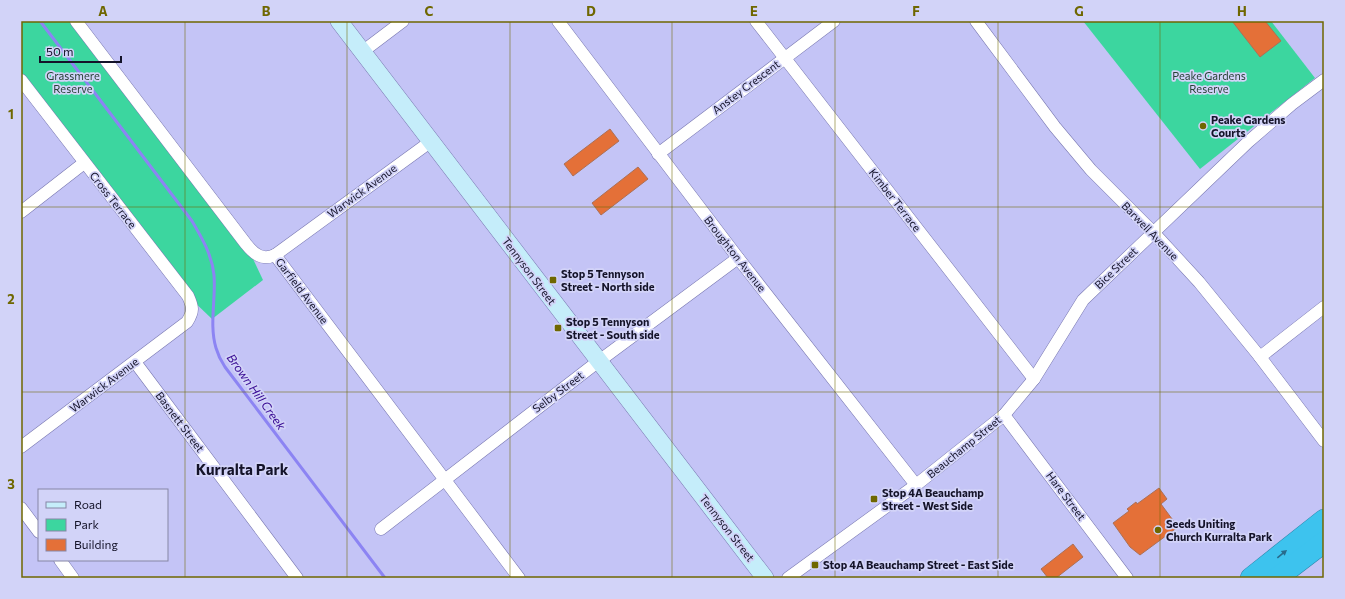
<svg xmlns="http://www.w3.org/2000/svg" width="1345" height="599" viewBox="0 0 1345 599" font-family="Commissioner,sans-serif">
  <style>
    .green { fill: #3cd69f }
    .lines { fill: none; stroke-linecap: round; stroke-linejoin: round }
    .stream { stroke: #8c84f3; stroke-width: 3 }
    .building { fill: #e47038; stroke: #ac7056 }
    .street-casing { stroke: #7978b1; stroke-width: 13 }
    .secondary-casing { stroke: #7978b1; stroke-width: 18 }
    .highway-casing { stroke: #2f85a9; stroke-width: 22 }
    .street { stroke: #fff; stroke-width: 12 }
    .secondary { stroke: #c5edfa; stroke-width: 17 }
    .highway { stroke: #3dc3ee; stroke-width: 21 }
    .oneway { fill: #286b8c }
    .grid { fill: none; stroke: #6f6700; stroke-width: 1; stroke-opacity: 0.55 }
    .poi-dot { fill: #6f6700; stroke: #d2d3f8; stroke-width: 1.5 }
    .labels { text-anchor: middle; stroke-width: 3.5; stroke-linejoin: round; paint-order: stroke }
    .park-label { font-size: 11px; fill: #274135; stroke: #d2d3f8 }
    .street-label { font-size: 11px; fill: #141329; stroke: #d2d3f8 }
    .poi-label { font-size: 11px; font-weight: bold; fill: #141329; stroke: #d2d3f8; text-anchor: start }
    .water-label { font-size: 12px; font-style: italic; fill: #360892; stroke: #d2d3f8 }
    .district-label { font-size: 15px; font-weight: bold; fill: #141329; stroke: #d2d3f8 }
    .neatline { fill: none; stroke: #6f6700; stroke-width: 1.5 }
    .grid-label { font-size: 13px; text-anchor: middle; font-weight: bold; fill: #6f6700 }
  </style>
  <rect width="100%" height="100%" fill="#c4c4f6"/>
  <g class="green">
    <polygon points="21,21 76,21 246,244 263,280 212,319 188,296 21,79"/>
    <polygon points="1083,21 1271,21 1315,78 1200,169"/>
  </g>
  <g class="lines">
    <path class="stream" d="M 40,21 L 192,221 C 202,238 212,255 214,275 C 216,299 209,325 216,348 C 218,355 221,361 225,367 L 385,578"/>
  </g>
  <g class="building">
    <polygon points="1232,21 1265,21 1281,41 1260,57"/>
    <polygon points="610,129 619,141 573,176 564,164"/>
    <polygon points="638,167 648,179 601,215 592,203"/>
    <polygon points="1159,488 1167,499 1161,504 1178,527 1140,555 1130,547 1113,523 1129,511 1127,509 1136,502 1137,504"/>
    <polygon points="1073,544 1083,557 1056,578 1048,578 1041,569"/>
  </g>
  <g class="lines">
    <g class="street-casing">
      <g id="street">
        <path d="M 76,21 L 246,244 C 254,254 262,261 275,255 L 430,142"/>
        <polyline points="558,21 738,258 916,485"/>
        <polyline points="756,21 1034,379"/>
        <polyline points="976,21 1055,127 1091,170 1153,232 1199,282 1260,357 1324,441"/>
        <polyline points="362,52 403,21"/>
        <path d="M 21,80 L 188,296 C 193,307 194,311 187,322 L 21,447"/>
        <polyline points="658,154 834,21"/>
        <polyline points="21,212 84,163"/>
        <polyline points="275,255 519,578"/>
        <polyline points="1260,357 1324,307"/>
        <polyline points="135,362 297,578"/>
        <polyline points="1004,415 1127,578"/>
        <polyline points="21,508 39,532"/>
        <polyline points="381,529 591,367 738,258"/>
        <polyline points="60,560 73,578"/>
        <polyline points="788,578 916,485 1004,415 1034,379 1083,300 1248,142 1292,104 1324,80"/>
      </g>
    </g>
    <g class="secondary-casing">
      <polyline id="secondary" points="339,21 765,578"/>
    </g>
    <g class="highway-casing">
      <g id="highway">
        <polyline points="1251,578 1324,520"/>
        <polyline points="1277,578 1324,542"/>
      </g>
    </g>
    <use href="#street" class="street"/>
    <use href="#secondary" class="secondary"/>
    <use href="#highway" class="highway"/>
  </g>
  <defs><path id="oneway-solid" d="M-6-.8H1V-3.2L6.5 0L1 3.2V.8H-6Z"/></defs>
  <use class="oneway" href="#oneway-solid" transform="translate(1282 554) rotate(-39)"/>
  <path class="grid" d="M 185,21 L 185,578M 347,21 L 347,578M 510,21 L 510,578M 672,21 L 672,578M 835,21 L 835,578M 998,21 L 998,578M 1160,21 L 1160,578M 21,207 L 1324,207M 21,392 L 1324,392"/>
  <g class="poi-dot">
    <circle cx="1203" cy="126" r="4"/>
    <rect x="549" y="276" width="8" height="8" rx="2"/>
    <rect x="554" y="324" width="8" height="8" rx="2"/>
    <rect x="870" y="495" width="8" height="8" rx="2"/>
    <circle cx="1158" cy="530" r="4"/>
    <rect x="811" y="561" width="8" height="8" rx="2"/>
  </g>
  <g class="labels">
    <g class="park-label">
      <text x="73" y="80">Grassmere<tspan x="73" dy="13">Reserve</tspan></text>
      <text x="1209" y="80">Peake Gardens<tspan x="1209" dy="13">Reserve</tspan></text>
    </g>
    <g class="street-label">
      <text transform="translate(746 87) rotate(-37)" y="4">Anstey Crescent</text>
      <text transform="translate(362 191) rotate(-36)" y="4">Warwick Avenue</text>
      <text transform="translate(113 200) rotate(52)" y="4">Cross Terrace</text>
      <text transform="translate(895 200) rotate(52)" y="4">Kimber Terrace</text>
      <text transform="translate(1150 231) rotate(46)" y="4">Barwell Avenue</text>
      <text transform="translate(735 254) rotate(52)" y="4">Broughton Avenue</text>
      <text transform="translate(1116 268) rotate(-44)" y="4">Bice Street</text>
      <text transform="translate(529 271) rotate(53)" y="4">Tennyson Street</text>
      <text transform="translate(302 291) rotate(53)" y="4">Garfield Avenue</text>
      <text transform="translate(104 385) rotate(-37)" y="4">Warwick Avenue</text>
      <text transform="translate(558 392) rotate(-37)" y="4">Selby Street</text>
      <text transform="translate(180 422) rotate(53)" y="4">Basnett Street</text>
      <text transform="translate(964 447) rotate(-39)" y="4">Beauchamp Street</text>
      <text transform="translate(1066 496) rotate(53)" y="4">Hare Street</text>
      <text transform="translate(727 528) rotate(52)" y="4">Tennyson Street</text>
    </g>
    <g class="poi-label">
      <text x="1211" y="124">Peake Gardens<tspan x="1211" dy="13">Courts</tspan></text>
      <text x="561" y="278">Stop 5 Tennyson<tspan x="561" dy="13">Street - North side</tspan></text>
      <text x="566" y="326">Stop 5 Tennyson<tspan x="566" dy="13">Street - South side</tspan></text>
      <text x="882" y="497">Stop 4A Beauchamp<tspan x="882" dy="13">Street - West Side</tspan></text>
      <text x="1166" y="528">Seeds Uniting<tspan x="1166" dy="13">Church Kurralta Park</tspan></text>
      <text x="823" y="569">Stop 4A Beauchamp Street - East Side</text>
    </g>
    <g class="water-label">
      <text transform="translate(256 392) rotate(54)" y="4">Brown Hill Creek</text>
    </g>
    <g class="district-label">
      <text x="242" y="475">Kurralta Park</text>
    </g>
  </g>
  <rect width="1345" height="599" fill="none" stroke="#d2d3f8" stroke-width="44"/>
  <rect x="38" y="489" width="130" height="72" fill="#d2d3f8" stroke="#8686a5"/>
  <rect x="46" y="502" width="20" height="6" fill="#c5edfa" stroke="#8686a5"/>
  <text x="74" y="509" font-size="12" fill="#141329">Road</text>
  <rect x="46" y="519" width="20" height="12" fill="#3cd69f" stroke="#8686a5"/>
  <text x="74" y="529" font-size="12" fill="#141329">Park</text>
  <rect x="46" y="539" width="20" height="12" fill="#e47038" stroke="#8686a5"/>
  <text x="74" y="549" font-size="12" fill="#141329">Building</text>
  <path d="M40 56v6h81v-6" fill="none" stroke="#141329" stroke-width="2"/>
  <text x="46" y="56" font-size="12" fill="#141329" stroke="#d2d3f8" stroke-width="3" paint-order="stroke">50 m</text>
  <rect x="22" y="22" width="1301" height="555" class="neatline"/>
  <g class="grid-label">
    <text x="103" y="16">A</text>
    <text x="266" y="16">B</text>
    <text x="429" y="16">C</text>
    <text x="591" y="16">D</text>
    <text x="754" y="16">E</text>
    <text x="916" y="16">F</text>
    <text x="1079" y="16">G</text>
    <text x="1242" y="16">H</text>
    <text x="11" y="119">1</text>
    <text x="11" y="304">2</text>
    <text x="11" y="489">3</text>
  </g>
</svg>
